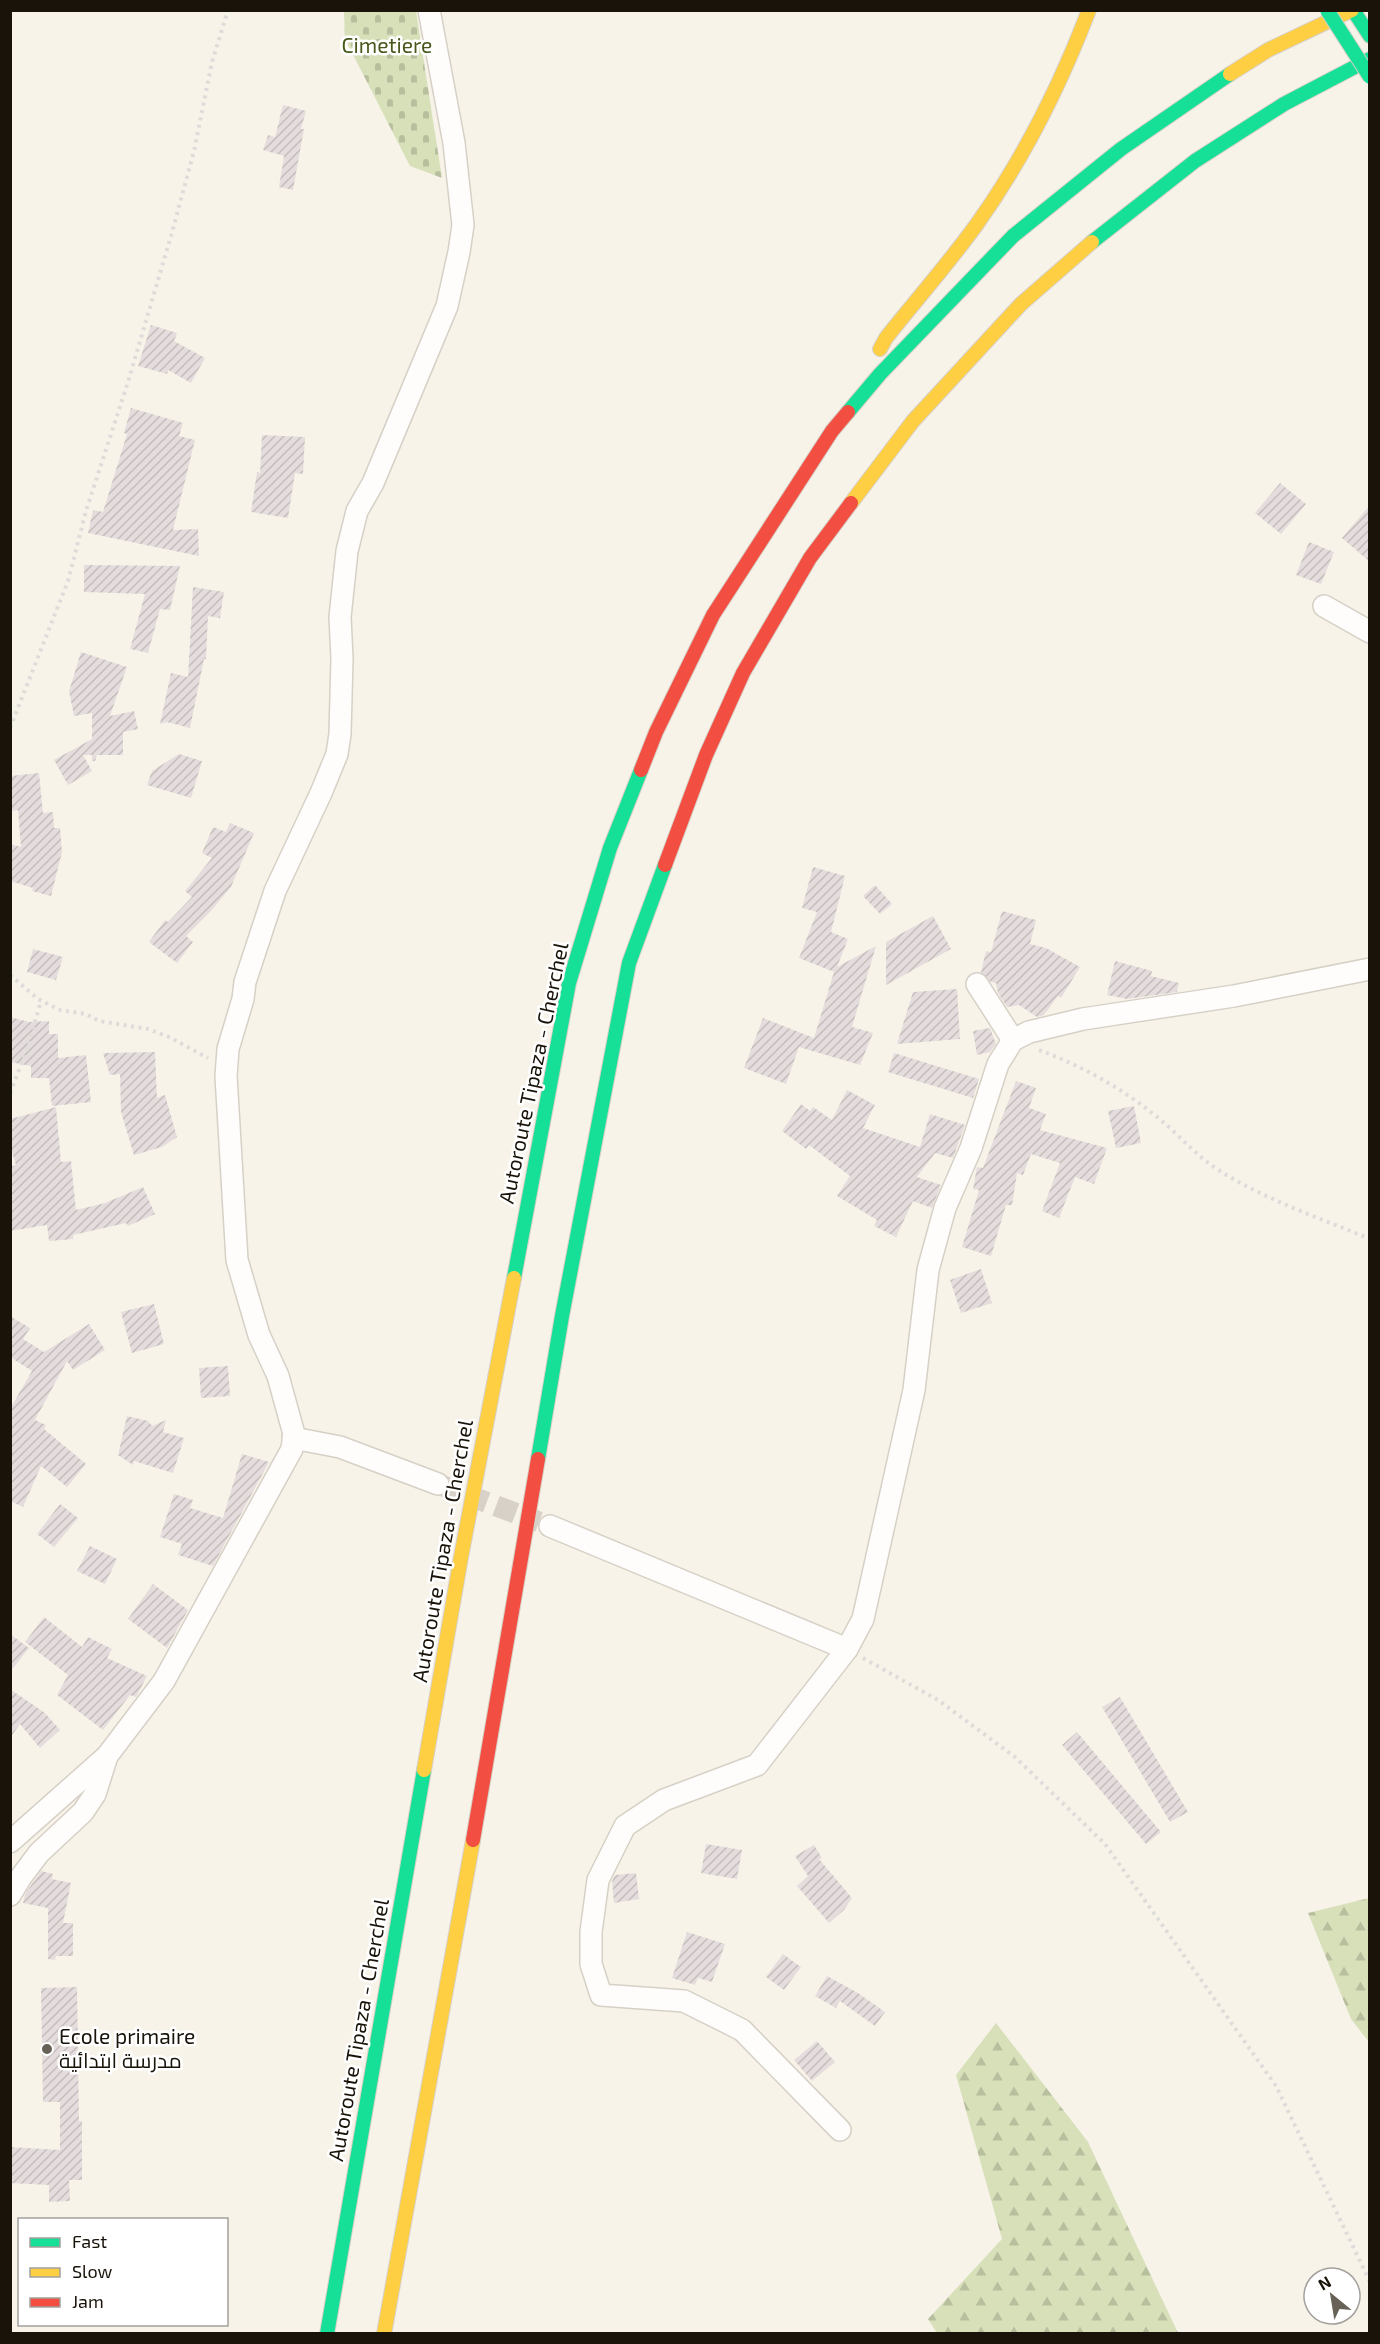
<svg xmlns="http://www.w3.org/2000/svg" width="1380" height="2344" viewBox="0 0 1380 2344" font-family="'Exo 2',Cairo,sans-serif">
  <style>
    .forest { fill: url(#forest-firs) }
    .cemetery { fill: url(#cemetery-stones) }
    .building { fill: url(#building-hatch) }
    .lines { fill: none; stroke-linecap: round; stroke-linejoin: round }
    .street-tunnel { stroke: #d7d1c7; stroke-width: 21; stroke-dasharray: 21 10; stroke-linecap: butt }
    .street-casing { stroke: #d6d0c6; stroke-width: 24 }
    .fast-casing { stroke: #d6d0c6; stroke-width: 16 }
    .slow-casing { stroke: #d6d0c6; stroke-width: 16 }
    .jam-casing { stroke: #d6d0c6; stroke-width: 16 }
    .path { stroke: #dedcd9; stroke-width: 4; stroke-dasharray: 3 4.5; stroke-linecap: butt }
    .street { stroke: #fefdfc; stroke-width: 21 }
    .fast { stroke: #16e098; stroke-width: 14 }
    .slow { stroke: #ffcf43; stroke-width: 14 }
    .jam { stroke: #f24e42; stroke-width: 14 }
    .fast-bridge-casing { stroke: #d6d0c6; stroke-width: 16; stroke-linecap: butt }
    .fast-bridge { stroke: #16e098; stroke-width: 14 }
    .poi-dot { fill: #676157; stroke: #fff; stroke-width: 2 }
    .labels { text-anchor: middle; stroke-width: 5; stroke-linejoin: round; paint-order: stroke }
    .park-label { font-size: 21px; fill: #48581c; stroke: #fff }
    .street-label { font-size: 21px; fill: #191309; stroke: #fff }
    .poi-label { font-size: 21px; fill: #191309; stroke: #fff; text-anchor: start }
  </style>
  <defs>
    <pattern id="forest-firs" width="22" height="20" patternUnits="userSpaceOnUse" patternTransform="scale(1.5)"><rect width="22" height="20" fill="#d7e0b9"/><path d="M5 1l3.5 6h-7zM16 11l3.5 6h-7z" fill="#b8bf9e"/></pattern>
    <pattern id="cemetery-stones" width="16" height="16" patternUnits="userSpaceOnUse" patternTransform="scale(1.5)"><rect width="16" height="16" fill="#d7e0b9"/><path d="M2 7V4a2 2 0 0 1 4 0v3zM10 15v-3a2 2 0 0 1 4 0v3z" fill="#b8bf9e"/></pattern>
    <pattern id="building-hatch" width="6" height="6" patternUnits="userSpaceOnUse" patternTransform="scale(1.5)"><rect width="6" height="6" fill="#e5dddd"/><path d="M-1 1l2-2M0 6l6-6M5 7l2-2" fill="none" stroke="#c4bdbc"/></pattern>
  </defs>
  <rect width="100%" height="100%" fill="#f8f3e9"/>
  <g class="forest">
    <polygon points="1369,1898 1370,1898 1369,2042 1351,2019 1308,1913"/>
    <polygon points="996,2023 1088,2142 1178,2333 937,2333 928,2319 1002,2239 956,2075"/>
  </g>
  <polygon class="cemetery" points="344,11 416,11 442,178 410,166 345,39"/>
  <g class="building">
    <polygon points="283,105 306,111 301,129 304,129 293,190 279,187 284,156 263,150 268,135 275,137"/>
    <polygon points="151,325 177,333 174,341 205,358 191,383 168,370 167,374 138,366"/>
    <polygon points="131,408 183,423 179,436 195,440 173,530 198,529 199,556 88,533 93,510 103,512 127,434 124,433"/>
    <polygon points="262,435 305,437 303,474 295,473 288,518 251,512 257,472 260,473"/>
    <polygon points="1280,483 1306,504 1281,534 1255,513"/>
    <polygon points="1370,505 1370,562 1342,538"/>
    <polygon points="1309,542 1334,552 1321,584 1296,575"/>
    <polygon points="84,565 180,566 170,610 160,609 148,653 130,649 145,594 84,592"/>
    <polygon points="193,587 224,592 220,618 208,616 206,659 204,659 190,728 167,722 160,724 171,673 188,677"/>
    <polygon points="81,652 127,667 110,716 134,711 138,729 123,732 123,755 97,755 95,761 92,761 92,755 83,755 92,771 68,785 54,760 92,739 92,713 74,716 69,691"/>
    <polygon points="179,754 202,761 191,798 147,785 152,771"/>
    <polygon points="39,773 43,813 53,812 54,828 60,828 62,852 51,896 32,891 33,888 10,881 10,844 21,847 18,810 11,811 10,776"/>
    <polygon points="230,823 254,833 231,887 210,912 186,936 193,942 177,963 149,942 165,920 168,922 192,897 185,891 212,858 202,853 213,827 226,832"/>
    <polygon points="813,867 845,876 831,932 848,939 837,967 876,946 852,1027 873,1033 860,1065 799,1047 786,1084 744,1068 763,1018 814,1038 834,972 799,958 817,912 802,908"/>
    <polygon points="875,885 892,904 880,914 863,896"/>
    <polygon points="1002,911 1036,920 1030,944 1046,948 1080,967 1061,998 1058,996 1044,1015 1037,1017 1019,1005 1007,1007 998,993 996,983 991,982 981,972 986,951 991,952"/>
    <polygon points="933,916 951,949 886,985 886,942"/>
    <polygon points="33,949 63,957 56,980 27,972"/>
    <polygon points="1115,961 1152,971 1151,976 1179,983 1177,992 1127,999 1107,995"/>
    <polygon points="957,989 960,1039 897,1044 913,992"/>
    <polygon points="10,1017 29,1022 49,1021 49,1034 58,1034 58,1058 86,1055 91,1102 52,1106 49,1078 31,1078 31,1066 10,1062"/>
    <polygon points="990,1028 996,1044 990,1052 977,1055 973,1031"/>
    <polygon points="155,1052 157,1098 165,1095 177,1137 162,1147 134,1155 121,1112 120,1074 110,1075 103,1053"/>
    <polygon points="894,1053 979,1079 973,1098 888,1072"/>
    <polygon points="1016,1081 1036,1088 1029,1108 1046,1114 1040,1130 1107,1148 1094,1184 1075,1177 1059,1218 1042,1211 1060,1163 1031,1154 1023,1175 1017,1173 1012,1205 1006,1205 991,1256 962,1247 979,1190 973,1189 977,1167 983,1168"/>
    <polygon points="847,1090 875,1105 863,1128 920,1147 930,1114 965,1125 953,1158 935,1153 917,1177 941,1185 932,1208 913,1201 896,1237 874,1226 877,1220 837,1196 850,1176 809,1145 806,1149 782,1131 801,1104 810,1111 813,1107 832,1120"/>
    <polygon points="1134,1106 1141,1143 1116,1148 1108,1111"/>
    <polygon points="56,1107 61,1162 71,1161 76,1210 105,1203 143,1187 155,1214 128,1226 126,1223 73,1235 73,1239 49,1241 47,1225 10,1231 10,1167 16,1165 10,1146 10,1119"/>
    <polygon points="981,1269 992,1303 961,1313 950,1280"/>
    <polygon points="154,1304 164,1344 132,1353 121,1312"/>
    <polygon points="10,1316 30,1328 23,1339 44,1352 89,1324 105,1350 73,1370 67,1361 35,1420 46,1425 44,1429 86,1464 67,1487 41,1466 23,1507 10,1501 10,1409 32,1371 10,1357"/>
    <polygon points="228,1366 230,1396 201,1398 199,1368"/>
    <polygon points="127,1416 148,1421 152,1426 166,1420 163,1432 184,1438 173,1473 134,1461 133,1465 118,1455"/>
    <polygon points="242,1454 269,1462 213,1566 178,1555 182,1544 160,1537 174,1494 193,1500 190,1508 223,1518"/>
    <polygon points="60,1504 78,1518 54,1547 37,1534"/>
    <polygon points="90,1546 117,1559 105,1584 77,1571"/>
    <polygon points="153,1584 188,1610 167,1648 128,1619"/>
    <polygon points="44,1617 82,1647 88,1637 112,1649 107,1658 147,1676 136,1697 130,1695 103,1730 57,1695 68,1675 25,1642"/>
    <polygon points="10,1634 29,1648 10,1672"/>
    <polygon points="10,1689 45,1713 60,1730 40,1748 20,1724 10,1738"/>
    <polygon points="1120,1697 1188,1812 1170,1822 1102,1707"/>
    <polygon points="1077,1732 1161,1832 1146,1844 1062,1745"/>
    <polygon points="706,1844 742,1850 737,1879 701,1873"/>
    <polygon points="814,1845 822,1858 819,1859 852,1898 844,1910 829,1923 797,1886 808,1876 795,1856"/>
    <polygon points="41,1871 53,1874 52,1879 71,1883 63,1923 73,1923 73,1956 56,1956 55,1960 48,1959 48,1908 23,1903 25,1894"/>
    <polygon points="636,1873 639,1899 614,1903 612,1881 615,1875"/>
    <polygon points="687,1932 725,1944 712,1982 698,1978 695,1985 672,1978"/>
    <polygon points="783,1954 801,1967 784,1990 766,1977"/>
    <polygon points="827,1976 858,1993 885,2012 875,2026 840,2001 836,2008 815,1996"/>
    <polygon points="77,1987 79,2121 82,2121 82,2180 69,2180 70,2201 49,2202 49,2185 10,2183 10,2147 60,2150 60,2102 43,2102 41,1988"/>
    <polygon points="817,2041 835,2062 812,2081 794,2060"/>
  </g>
  <g class="lines">
    <polyline class="street-tunnel" points="438,1484 539,1522"/>
    <g class="street-casing">
      <g id="street">
        <polyline points="1324,606 1370,632"/>
        <polyline points="977,984 1013,1040"/>
        <polyline points="293,1438 340,1447 438,1484"/>
        <polyline points="550,1526 847,1649"/>
        <polyline points="10,1842 107,1756 164,1681 292,1449 294,1434 278,1376 259,1335 237,1260 226,1076 228,1049 243,999 245,982 275,891 321,793 337,754 340,734 342,659 340,617 347,551 357,511 373,483 447,306 459,252 463,225 454,143 429,10"/>
        <polyline points="10,1895 21,1877 39,1853 83,1812 95,1794 107,1756"/>
        <polyline points="840,2130 742,2030 684,2001 601,1995 591,1964 591,1932 598,1880 625,1826 664,1800 757,1765 847,1649 863,1619 914,1390 928,1270 945,1208 971,1148 998,1064 1013,1040 1029,1032 1083,1019 1234,996 1370,969"/>
      </g>
    </g>
    <g class="fast-casing">
      <g id="fast">
        <polyline points="1353,10 1370,36"/>
        <polyline points="1092,242 1195,161 1284,104 1370,59"/>
        <polyline points="848,412 880,374 1013,236 1121,149 1230,74"/>
        <polyline points="514,1278 569,983 610,848 641,770"/>
        <polyline points="538,1459 562,1316 629,963 665,865"/>
        <polyline points="327,2334 424,1770"/>
      </g>
    </g>
    <g class="slow-casing">
      <g id="slow">
        <polyline points="1230,74 1268,50 1352,10"/>
        <path d="M 880,349 L 886,338 C 916,300 949,263 977,224 C 1024,158 1060,86 1089,10"/>
        <polyline points="851,503 913,421 1021,304 1092,242"/>
        <polyline points="424,1770 461,1557 514,1278"/>
        <polyline points="384,2334 473,1840"/>
      </g>
    </g>
    <g class="jam-casing">
      <g id="jam">
        <polyline points="641,770 656,732 713,615 832,431 848,412"/>
        <polyline points="665,865 706,755 743,673 810,558 851,503"/>
        <polyline points="473,1840 538,1459"/>
      </g>
    </g>
    <g class="path">
      <polyline points="10,728 68,581 86,511 128,382 171,236 194,151 212,62 228,10"/>
      <polyline points="10,975 38,999 60,1010 86,1014 99,1021 148,1029 169,1037 208,1058"/>
      <path d="M 1039,1050 C 1088,1068 1132,1094 1171,1129 C 1187,1144 1201,1159 1220,1171 C 1266,1200 1320,1218 1370,1239"/>
      <polyline points="10,1093 26,1052 41,1001"/>
      <polyline points="863,1658 938,1700 1015,1757 1105,1844 1276,2086 1370,2282"/>
    </g>
    <use href="#street" class="street"/>
    <use href="#fast" class="fast"/>
    <use href="#slow" class="slow"/>
    <use href="#jam" class="jam"/>
    <g class="fast-bridge-casing">
      <polyline id="fast-bridge" points="1327,10 1370,77"/>
    </g>
    <use href="#fast-bridge" class="fast-bridge"/>
  </g>
  <circle class="poi-dot" cx="47" cy="2049" r="6"/>
  <g class="labels">
    <g class="park-label">
      <text x="387" y="53">Cimetiere</text>
    </g>
    <g class="street-label">
      <text transform="translate(534 1073) rotate(-78)" y="7">Autoroute Tipaza - Cherchel</text>
      <text transform="translate(443 1551) rotate(-80)" y="7">Autoroute Tipaza - Cherchel</text>
      <text transform="translate(359 2030) rotate(-80)" y="7">Autoroute Tipaza - Cherchel</text>
    </g>
    <g class="poi-label">
      <text x="59" y="2044">Ecole primaire<tspan x="59" dy="24">مدرسة ابتدائية</tspan></text>
    </g>
  </g>
  <rect width="1380" height="2344" fill="none" stroke="#191309" stroke-width="24"/>
  <rect x="18" y="2218" width="210" height="108" fill="#ffffff" stroke="#a3a19d" stroke-width="1.5"/>
  <rect x="30" y="2238" width="30" height="9" fill="#16e098" stroke="#a3a19d" stroke-width="1.5"/>
  <text x="72" y="2248" font-size="18" fill="#191309">Fast</text>
  <rect x="30" y="2268" width="30" height="9" fill="#ffcf43" stroke="#a3a19d" stroke-width="1.5"/>
  <text x="72" y="2278" font-size="18" fill="#191309">Slow</text>
  <rect x="30" y="2298" width="30" height="9" fill="#f24e42" stroke="#a3a19d" stroke-width="1.5"/>
  <text x="72" y="2308" font-size="18" fill="#191309">Jam</text>
  <g transform="translate(1332 2296) rotate(330)"><circle r="28" fill="#ffffff" stroke="#a3a19d" stroke-width="1.5"/>
  <path d="M0-4.5L10 22L0 15L-10 22Z" fill="#676157"/>
  <text y="-9" font-size="16" font-weight="bold" text-anchor="middle" fill="#191309">N</text>
  </g>
</svg>
